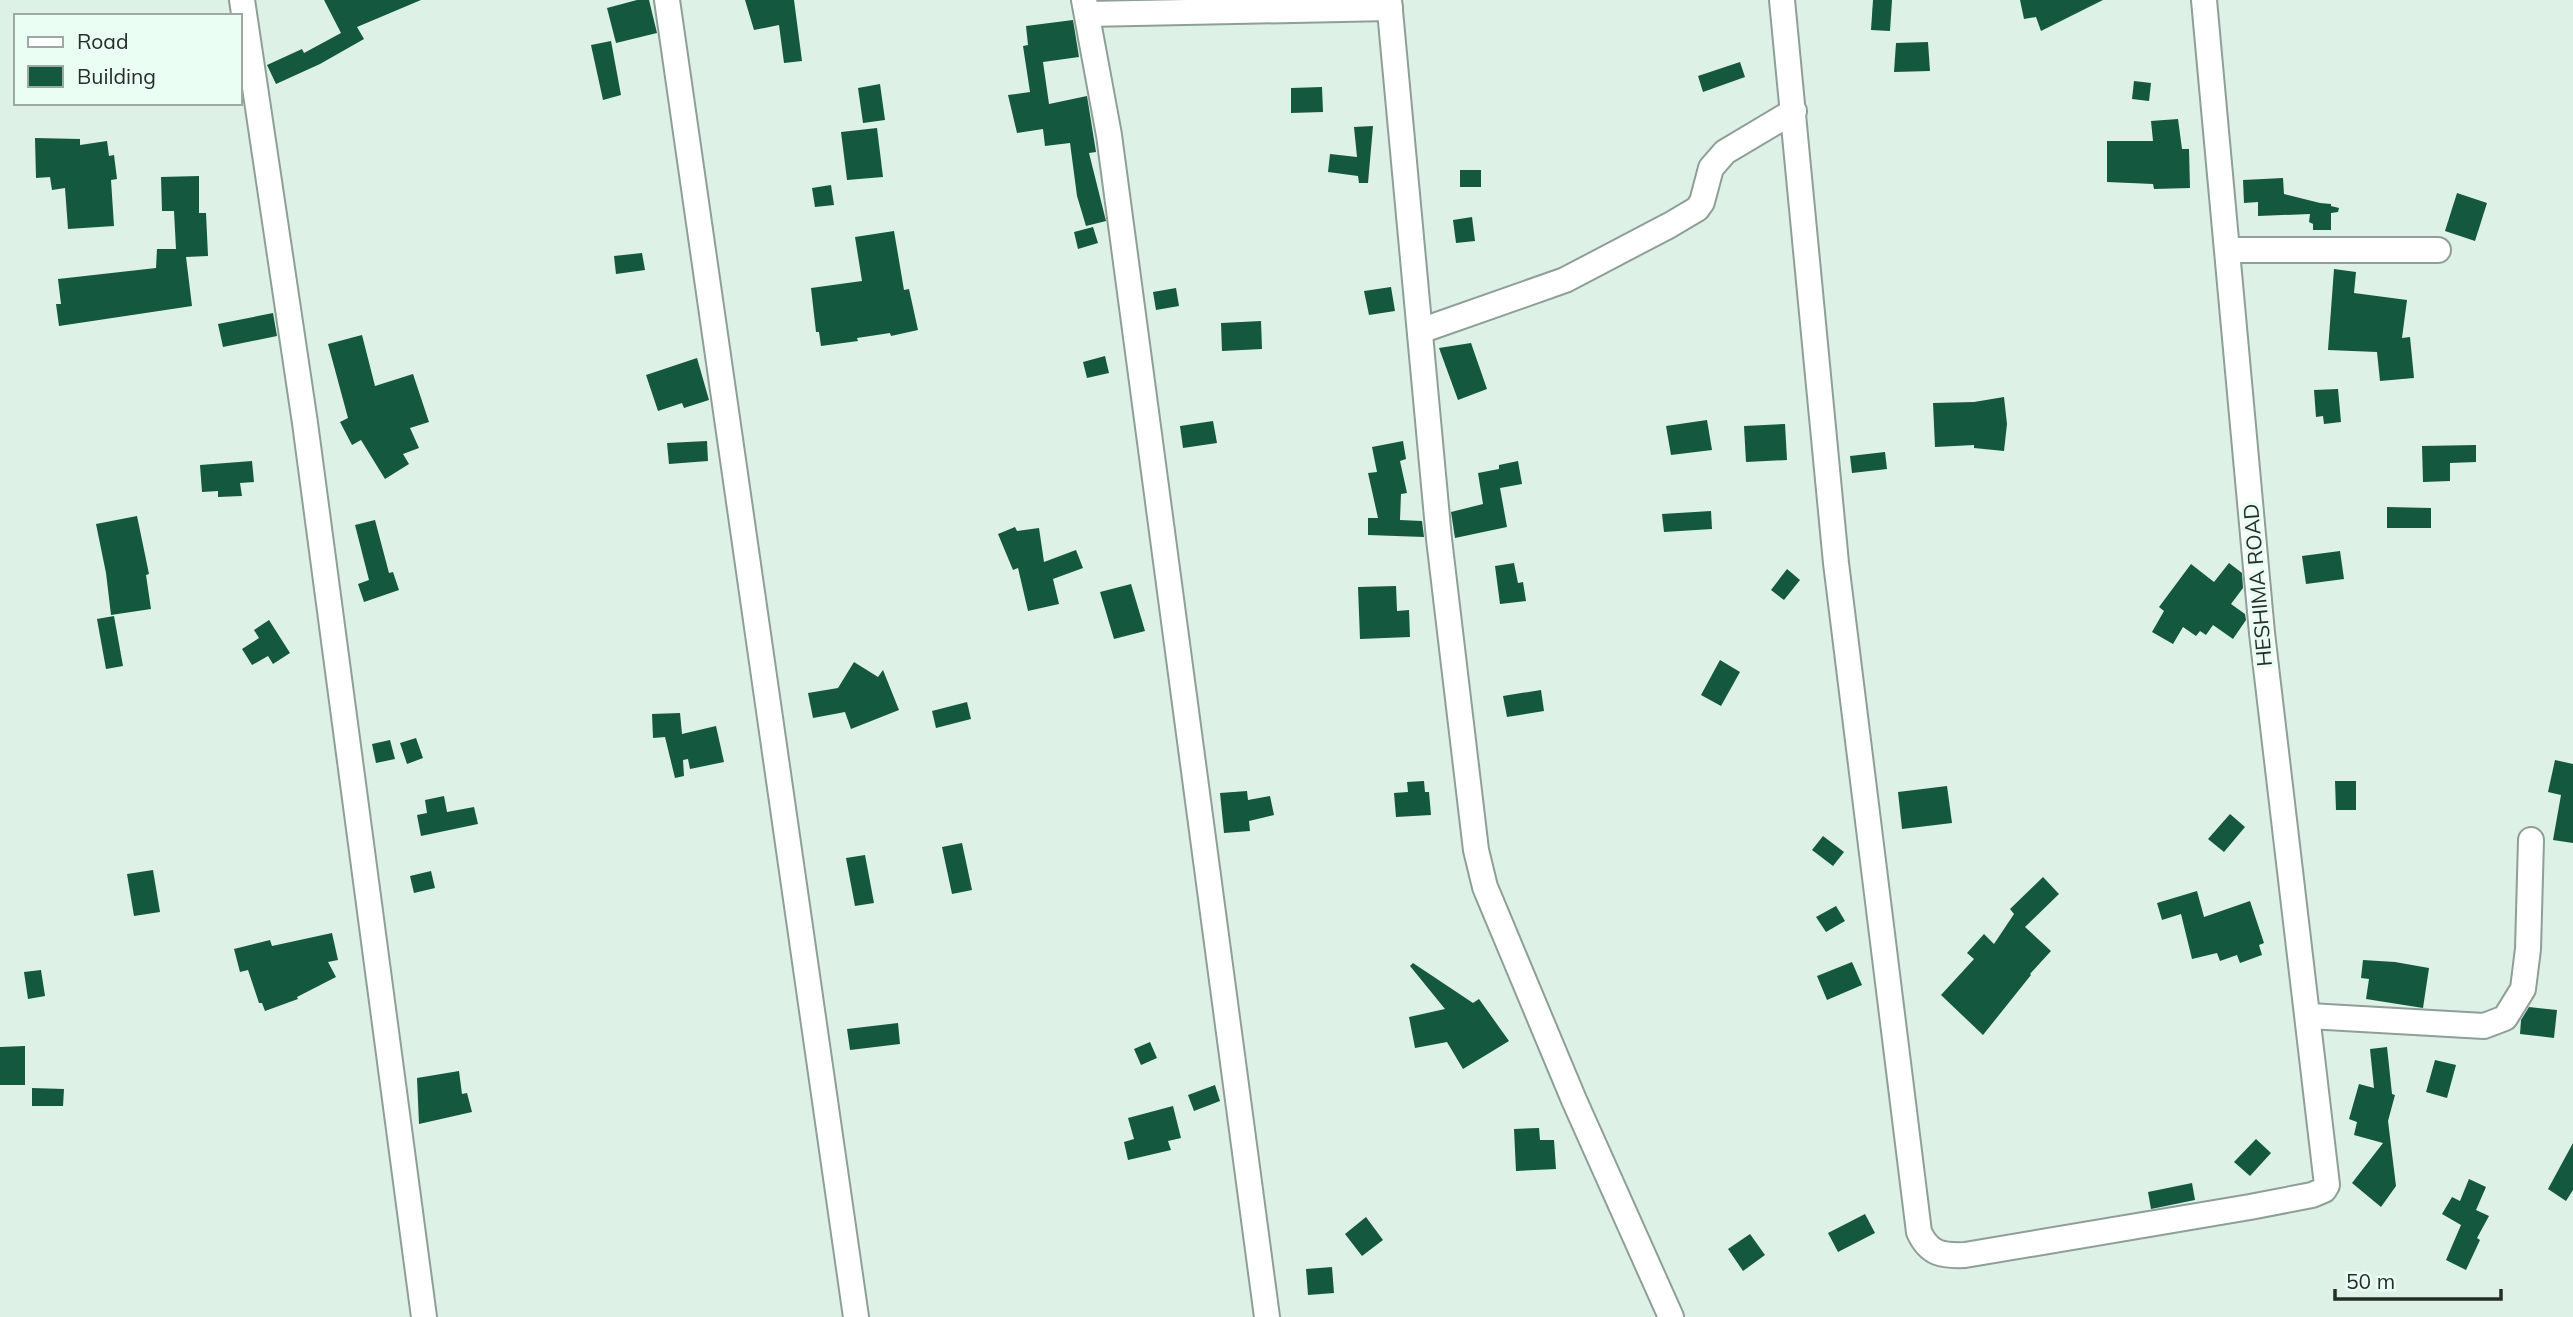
<svg xmlns="http://www.w3.org/2000/svg" width="2573" height="1317" viewBox="0 0 2573 1317" font-family="Mulish,sans-serif">
  <style>
    .building { fill: #14583f }
    .lines { fill: none; stroke-linecap: round; stroke-linejoin: round }
    .minor-casing { stroke: #8d9f96; stroke-width: 28 }
    .minor { stroke: #fff; stroke-width: 24 }
    .labels { text-anchor: middle; stroke-width: 7; stroke-linejoin: round; paint-order: stroke }
    .street-label { font-size: 21px; fill: #262d2a; stroke: #ebfef4 }
  </style>
  <rect width="100%" height="100%" fill="#def1e7"/>
  <g class="building">
    <polygon points="324,0 421,0 357,27 364,39 320,64 276,84 267,65 302,49 304,53 341,33"/>
    <polygon points="637,0 649,0 657,33 616,43 607,8"/>
    <polygon points="745,0 794,0 802,61 784,63 779,25 754,30"/>
    <polygon points="1873,0 1892,0 1890,31 1871,30"/>
    <polygon points="2020,0 2103,0 2041,31 2036,17 2024,19"/>
    <polygon points="1073,20 1079,57 1043,62 1049,104 1087,96 1096,152 1089,153 1106,221 1086,226 1077,196 1070,143 1045,146 1043,129 1017,133 1008,95 1030,92 1023,46 1028,45 1026,26"/>
    <polygon points="611,41 621,95 603,100 591,45"/>
    <polygon points="1928,42 1930,71 1894,72 1896,43"/>
    <polygon points="1740,62 1745,77 1703,92 1698,76"/>
    <polygon points="2134,81 2151,83 2149,101 2132,99"/>
    <polygon points="880,84 885,120 863,123 858,88"/>
    <polygon points="1322,87 1323,112 1291,113 1291,88"/>
    <polygon points="2178,119 2182,149 2189,149 2190,188 2154,189 2153,184 2107,182 2107,141 2153,141 2151,121"/>
    <polygon points="1373,126 1368,183 1359,183 1358,176 1328,172 1330,154 1357,157 1354,127"/>
    <polygon points="877,128 883,177 847,180 841,132"/>
    <polygon points="35,138 80,139 80,145 107,141 109,156 114,155 117,179 111,180 114,226 68,229 65,188 52,190 50,177 36,178"/>
    <rect x="1460" y="170" width="21" height="17"/>
    <polygon points="199,176 199,213 206,213 208,256 186,257 192,306 59,326 56,304 61,304 58,279 156,268 157,249 176,249 174,211 162,211 161,177"/>
    <polygon points="2283,178 2284,194 2320,203 2331,204 2331,206 2339,208 2338,212 2331,213 2331,230 2313,230 2313,224 2309,222 2310,214 2258,216 2258,202 2244,203 2243,180"/>
    <polygon points="831,185 834,205 815,207 812,188"/>
    <polygon points="2457,193 2487,203 2475,241 2445,231"/>
    <polygon points="1472,217 1475,241 1456,243 1453,220"/>
    <polygon points="1093,227 1098,243 1078,249 1074,232"/>
    <polygon points="894,231 904,290 909,289 918,330 891,336 890,333 857,338 858,341 821,346 819,332 816,332 811,288 862,281 855,237"/>
    <polygon points="642,253 645,270 616,274 614,256"/>
    <polygon points="2334,269 2356,272 2354,293 2407,300 2402,338 2410,337 2414,378 2380,381 2377,352 2328,350"/>
    <polygon points="1391,287 1395,311 1369,315 1364,291"/>
    <polygon points="1176,288 1179,306 1156,310 1153,292"/>
    <polygon points="273,313 277,336 223,347 218,324"/>
    <polygon points="1261,321 1262,349 1222,351 1221,323"/>
    <polygon points="362,335 375,386 413,374 429,422 410,428 419,448 403,454 409,464 385,479 361,440 352,445 340,422 348,418 328,344"/>
    <polygon points="1471,343 1487,389 1458,400 1439,348"/>
    <polygon points="1105,356 1109,373 1087,378 1083,362"/>
    <polygon points="697,358 709,400 684,408 682,403 658,411 646,375"/>
    <polygon points="2338,389 2341,422 2324,424 2323,416 2316,417 2314,390"/>
    <polygon points="2004,397 2007,424 2004,451 1974,448 1974,445 1935,447 1933,403 1974,402"/>
    <polygon points="1707,420 1712,450 1671,455 1666,426"/>
    <polygon points="1213,421 1217,443 1183,448 1180,426"/>
    <polygon points="1785,424 1787,460 1746,462 1744,426"/>
    <polygon points="707,441 708,461 669,464 667,443"/>
    <polygon points="1403,441 1406,459 1400,461 1407,493 1401,494 1400,520 1422,521 1424,537 1368,535 1368,518 1378,518 1368,473 1377,472 1372,447"/>
    <polygon points="2476,445 2476,462 2450,463 2450,481 2423,482 2422,446"/>
    <polygon points="1885,452 1887,469 1852,473 1850,456"/>
    <polygon points="252,461 254,482 240,483 242,496 218,497 218,491 202,492 200,465"/>
    <polygon points="1518,461 1522,484 1500,488 1507,527 1455,538 1451,512 1483,504 1478,473 1499,469 1499,465"/>
    <polygon points="2387,507 2431,508 2431,528 2387,528"/>
    <polygon points="1711,511 1712,529 1664,532 1662,514"/>
    <polygon points="137,516 149,574 146,575 151,609 111,615 106,573 96,524"/>
    <polygon points="375,520 389,573 393,572 399,590 364,602 358,584 369,580 355,525"/>
    <polygon points="1015,527 1017,531 1039,528 1044,562 1076,550 1083,568 1053,579 1059,604 1028,611 1018,568 1013,570 998,534"/>
    <polygon points="2340,551 2344,579 2306,584 2302,556"/>
    <polygon points="1514,563 1518,583 1523,582 1526,601 1500,604 1495,566"/>
    <polygon points="2229,563 2242,573 2243,588 2231,604 2245,614 2246,620 2233,639 2213,625 2206,635 2200,631 2196,636 2183,627 2173,644 2152,632 2164,611 2159,607 2191,564 2214,582"/>
    <polygon points="1787,569 1800,580 1784,600 1771,590"/>
    <polygon points="1131,584 1145,631 1114,639 1100,592"/>
    <polygon points="1396,586 1397,611 1409,610 1410,637 1360,639 1358,587"/>
    <polygon points="114,616 123,666 106,669 97,619"/>
    <polygon points="269,620 290,653 273,664 268,656 252,665 242,649 259,638 254,630"/>
    <polygon points="1720,660 1740,672 1721,706 1701,695"/>
    <polygon points="854,662 878,677 883,670 899,710 851,729 845,712 813,718 808,693 838,688"/>
    <polygon points="1541,690 1544,711 1507,717 1503,696"/>
    <polygon points="967,702 971,719 936,728 932,711"/>
    <polygon points="680,713 682,734 716,726 724,762 690,769 688,759 683,760 684,776 675,778 665,737 653,738 652,714"/>
    <polygon points="416,738 423,758 407,764 400,743"/>
    <polygon points="390,740 395,759 376,763 372,744"/>
    <polygon points="2555,760 2573,764 2573,843 2553,840 2561,795 2548,792"/>
    <polygon points="1424,781 1425,792 1429,792 1431,815 1396,817 1394,793 1408,792 1407,782"/>
    <polygon points="2335,781 2356,781 2356,810 2336,810"/>
    <polygon points="1947,786 1952,823 1902,829 1898,792"/>
    <polygon points="1247,791 1248,800 1270,796 1274,815 1249,821 1250,831 1224,833 1220,793"/>
    <polygon points="444,796 447,812 474,807 478,824 421,836 417,815 427,813 425,800"/>
    <polygon points="2230,814 2245,827 2224,852 2208,839"/>
    <polygon points="1823,836 1844,852 1833,866 1812,850"/>
    <polygon points="962,843 972,890 952,894 942,847"/>
    <polygon points="865,855 874,903 855,906 846,858"/>
    <polygon points="153,870 160,912 134,916 127,874"/>
    <polygon points="431,871 435,888 414,893 410,876"/>
    <polygon points="2043,877 2059,894 2025,927 2051,951 2030,974 2031,975 1983,1035 1941,995 1974,959 1967,953 1984,934 1994,944 2014,914 2010,909"/>
    <polygon points="2197,891 2204,917 2250,901 2264,943 2259,945 2262,955 2240,963 2237,955 2220,961 2217,953 2192,959 2181,914 2162,920 2157,903"/>
    <polygon points="1836,906 1845,921 1826,932 1816,917"/>
    <polygon points="332,933 338,960 328,962 336,977 297,997 298,999 265,1011 262,1003 259,1003 248,970 240,972 234,949 270,940 272,946"/>
    <polygon points="2363,960 2395,962 2429,968 2423,1008 2366,999 2369,979 2361,978"/>
    <polygon points="1852,962 1862,985 1827,1000 1817,976"/>
    <polygon points="1413,963 1473,1003 1479,999 1509,1041 1463,1069 1447,1042 1415,1048 1409,1017 1445,1009 1410,966"/>
    <polygon points="41,970 45,996 28,999 24,972"/>
    <polygon points="2529,1007 2557,1010 2554,1038 2520,1034 2521,1020"/>
    <polygon points="898,1023 900,1044 850,1050 847,1029"/>
    <polygon points="1150,1042 1157,1058 1141,1065 1134,1049"/>
    <polygon points="25,1046 25,1085 0,1085 0,1047"/>
    <polygon points="2387,1047 2392,1094 2395,1095 2388,1121 2396,1186 2381,1207 2352,1183 2383,1143 2354,1135 2357,1122 2349,1119 2359,1084 2374,1088 2370,1049"/>
    <polygon points="2435,1060 2456,1065 2447,1098 2426,1092"/>
    <polygon points="459,1071 462,1094 467,1093 472,1112 419,1124 417,1078"/>
    <polygon points="1215,1085 1220,1101 1194,1111 1188,1095"/>
    <polygon points="32,1088 64,1089 63,1106 32,1106"/>
    <polygon points="1173,1106 1181,1138 1168,1141 1171,1150 1128,1160 1124,1142 1134,1139 1128,1118"/>
    <polygon points="1539,1128 1540,1140 1554,1140 1556,1169 1516,1171 1514,1129"/>
    <polygon points="2256,1139 2271,1153 2250,1176 2234,1162"/>
    <polygon points="2573,1143 2573,1190 2566,1201 2548,1189"/>
    <polygon points="2469,1179 2486,1187 2476,1210 2489,1216 2477,1238 2480,1240 2466,1270 2446,1260 2461,1225 2442,1214 2452,1197 2460,1201"/>
    <polygon points="2192,1183 2195,1200 2151,1209 2148,1192"/>
    <polygon points="1865,1214 1875,1233 1838,1252 1828,1233"/>
    <polygon points="1366,1217 1383,1240 1362,1256 1345,1234"/>
    <polygon points="1750,1234 1765,1255 1743,1271 1728,1249"/>
    <polygon points="1332,1267 1334,1293 1308,1295 1306,1269"/>
  </g>
  <g class="lines">
    <g class="minor-casing">
      <g id="minor">
        <polyline points="242,0 305,423 424,1317"/>
        <polyline points="667,0 856,1317"/>
        <polyline points="1084,0 1109,135 1267,1317"/>
        <polyline points="1389,0 1439,539 1476,850 1485,887 1574,1100 1671,1317"/>
        <path d="M 1782,0 L 1836,563 L 1919,1232 C 1929,1254 1942,1256 1965,1255 L 2250,1207 L 2312,1195 L 2324,1190 L 2327,1185 L 2262,633 L 2204,0"/>
        <polyline points="1087,14 1390,8"/>
        <polyline points="2228,250 2438,250"/>
        <polyline points="1420,331 1565,280 1670,225 1697,209 1702,202 1711,168 1725,152 1794,111"/>
        <polyline points="2309,1016 2484,1026 2505,1018 2523,989 2528,949 2531,840"/>
      </g>
    </g>
    <use href="#minor" class="minor"/>
  </g>
  <g class="labels">
    <g class="street-label">
      <text transform="translate(2258 585) rotate(-95)" y="7">HESHIMA ROAD</text>
    </g>
  </g>
  <rect x="14" y="14" width="228" height="91" fill="#ebfef4" stroke="#9caaa3" stroke-width="2"/>
  <rect x="28" y="37" width="35" height="10" fill="#ffffff" stroke="#9caaa3" stroke-width="2"/>
  <text x="77" y="49" font-size="21" fill="#262d2a">Road</text>
  <rect x="28" y="66" width="35" height="21" fill="#14583f" stroke="#9caaa3" stroke-width="2"/>
  <text x="77" y="84" font-size="21" fill="#262d2a">Building</text>
  <path d="M2335 1289v10h166v-10" fill="none" stroke="#262d2a" stroke-width="3.5"/>
  <text x="2346" y="1289" font-size="21" fill="#262d2a" stroke="#ebfef4" stroke-width="5" paint-order="stroke">50 m</text>
</svg>
